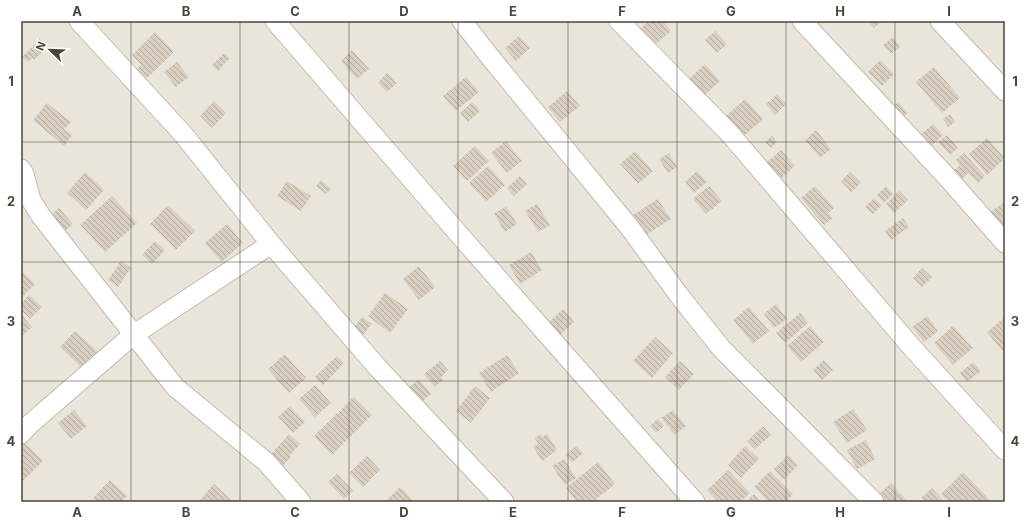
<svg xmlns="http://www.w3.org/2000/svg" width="1026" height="523" viewBox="0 0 1026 523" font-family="Inter,sans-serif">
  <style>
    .residential { fill: #eae5da }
    .building { fill: url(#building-back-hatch) }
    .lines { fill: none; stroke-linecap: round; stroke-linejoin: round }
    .minor-casing { stroke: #c2bbae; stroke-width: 21 }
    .minor { stroke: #fff; stroke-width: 19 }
    .grid { fill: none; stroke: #4b4439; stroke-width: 1; stroke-opacity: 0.55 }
    .neatline { fill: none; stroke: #4b4439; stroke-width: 1.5 }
    .grid-label { font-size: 13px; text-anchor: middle; font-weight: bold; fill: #4b4439 }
  </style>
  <defs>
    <pattern id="building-back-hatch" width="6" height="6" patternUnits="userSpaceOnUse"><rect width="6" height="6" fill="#d8cfc1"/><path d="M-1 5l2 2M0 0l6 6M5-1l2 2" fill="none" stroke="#b1aa9e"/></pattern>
  </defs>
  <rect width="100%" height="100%" fill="#f6f3ec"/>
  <rect class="residential" x="21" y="21" width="984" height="481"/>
  <g class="building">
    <polygon points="650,21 663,21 671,31 652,47 638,30"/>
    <polygon points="868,21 882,21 874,28"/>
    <polygon points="715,31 727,44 717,53 705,40"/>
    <polygon points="155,32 174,52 144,81 134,72 141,65 132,55"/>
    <polygon points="519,36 530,48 516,61 505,48"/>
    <polygon points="893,37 900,47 891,54 883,45"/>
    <polygon points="40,39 47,47 34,60 32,58 28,62 22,57"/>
    <polygon points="352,50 369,69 357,79 341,61"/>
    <polygon points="224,53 230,58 218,71 212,65"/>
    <polygon points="880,60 894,74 882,86 868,72"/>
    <polygon points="177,62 189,77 176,87 164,72"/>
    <polygon points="705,64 720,81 705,95 701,90 695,96 684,84"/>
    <polygon points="934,67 960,98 942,113 916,82"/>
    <polygon points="387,73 397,83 387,92 378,83"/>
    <polygon points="466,77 479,92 456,111 443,96"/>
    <polygon points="567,91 580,106 560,122 548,107"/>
    <polygon points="777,94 786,104 775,115 766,104"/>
    <polygon points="745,99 763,119 738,141 731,122 726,116"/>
    <polygon points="214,101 226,113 212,128 200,116"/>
    <polygon points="472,102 480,111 468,122 460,113"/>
    <polygon points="898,102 908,113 896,123 886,112"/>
    <polygon points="47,103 71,122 64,129 72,135 64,146 33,120"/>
    <polygon points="950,114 955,122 948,127 943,119"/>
    <polygon points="933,124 943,135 928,149 917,138"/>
    <polygon points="816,130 831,149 820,158 805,140"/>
    <polygon points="947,135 958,148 950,155 938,142"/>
    <polygon points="772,136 777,142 771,148 765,142"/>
    <polygon points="987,138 1005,158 987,175 969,154"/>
    <polygon points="506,141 522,161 507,173 491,153"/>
    <polygon points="475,146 489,161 467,181 453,166"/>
    <polygon points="781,150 795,166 769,189 755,173"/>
    <polygon points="635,151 653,171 638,184 620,164"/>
    <polygon points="669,153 677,167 668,173 659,159"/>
    <polygon points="964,153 985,176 978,183 968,173 960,181 952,172 960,165 956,160"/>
    <polygon points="488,166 505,185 486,202 469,183"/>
    <polygon points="697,171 707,182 694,193 685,182"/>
    <polygon points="85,172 104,190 86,210 67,193"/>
    <polygon points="850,172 861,183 851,192 841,181"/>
    <polygon points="520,176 527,184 514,196 507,188"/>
    <polygon points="321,180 331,189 326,194 316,186"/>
    <polygon points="287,181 311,196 301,211 277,196"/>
    <polygon points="709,186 722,201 706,214 693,199"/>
    <polygon points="815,186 834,208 828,213 833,218 824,225 801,198"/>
    <polygon points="886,186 893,194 884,203 877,195"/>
    <polygon points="899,191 908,200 894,213 886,204"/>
    <polygon points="112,196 137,223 105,252 80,225"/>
    <polygon points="874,198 882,205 873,214 865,207"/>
    <polygon points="658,199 671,219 646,235 633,215"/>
    <polygon points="1003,203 1005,205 1005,232 979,220"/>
    <polygon points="537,204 550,225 538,232 525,211"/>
    <polygon points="168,205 195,231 176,250 150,224"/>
    <polygon points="506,206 517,224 505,232 494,214"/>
    <polygon points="59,208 73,224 57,238 43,221"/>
    <polygon points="903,218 909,227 891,240 885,231"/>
    <polygon points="227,224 243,243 221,262 205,243"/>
    <polygon points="155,241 165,250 152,264 142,255"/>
    <polygon points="531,252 542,270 520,284 509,265"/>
    <polygon points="121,261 131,268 118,287 108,280"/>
    <polygon points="419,266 435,287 419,300 403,279"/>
    <polygon points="922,268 932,277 922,287 913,278"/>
    <polygon points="21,270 35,284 21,298"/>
    <polygon points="385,293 408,309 390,333 368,316"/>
    <polygon points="29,295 42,307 30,319 21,310 21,304"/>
    <polygon points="776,304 787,319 774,328 764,314"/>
    <polygon points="749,307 769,331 753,344 733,320"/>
    <polygon points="563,309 574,322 560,335 549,322"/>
    <polygon points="800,313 808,323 785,343 776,333"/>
    <polygon points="21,314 32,327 21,337"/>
    <polygon points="927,316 938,331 924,342 912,327"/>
    <polygon points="362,317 372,324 360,338 351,330"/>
    <polygon points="1005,317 1005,354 987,332"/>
    <polygon points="810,326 824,342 801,362 787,346"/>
    <polygon points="953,326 973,348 953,365 934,343"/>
    <polygon points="75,331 99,353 84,370 60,347"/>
    <polygon points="655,337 673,353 652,378 633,361"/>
    <polygon points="285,354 306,378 289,393 268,369"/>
    <polygon points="507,355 519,373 491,392 479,373"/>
    <polygon points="337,356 344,363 323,385 315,377"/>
    <polygon points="824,360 833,370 822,380 813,370"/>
    <polygon points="440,361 448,370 441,377 443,380 435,387 424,374"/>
    <polygon points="680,361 694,374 679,390 665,377"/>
    <polygon points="973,362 981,371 967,382 960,373"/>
    <polygon points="419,379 431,394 420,403 408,388"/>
    <polygon points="315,385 331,403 315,417 299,399"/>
    <polygon points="475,386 490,398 471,423 456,411"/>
    <polygon points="354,397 372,415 332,455 314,436"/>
    <polygon points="290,406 305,422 293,433 278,417"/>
    <polygon points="853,409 867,430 847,443 833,422"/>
    <polygon points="74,410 87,426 71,439 58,423"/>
    <polygon points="673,410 686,426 675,435 661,418"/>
    <polygon points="658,419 664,426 656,433 650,426"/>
    <polygon points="763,426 771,435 755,449 747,441"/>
    <polygon points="289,434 300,444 290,455 291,457 279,470 267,459"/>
    <polygon points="541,434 542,437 547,434 557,450 542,461 533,447 538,444 535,438"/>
    <polygon points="21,439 43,461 21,483"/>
    <polygon points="866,440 875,459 857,469 847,450"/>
    <polygon points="576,446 583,453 572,463 565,455"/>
    <polygon points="745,446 759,459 741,478 728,465"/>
    <polygon points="788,455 798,465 784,480 774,469"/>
    <polygon points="367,456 380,470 363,487 349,473"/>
    <polygon points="564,459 576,478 565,485 552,466"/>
    <polygon points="598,462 615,484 593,502 577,502 566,488"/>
    <polygon points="728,470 750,493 740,502 718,502 707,490"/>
    <polygon points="770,471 793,494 786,502 769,502 754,487"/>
    <polygon points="963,472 992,502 949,502 941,494"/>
    <polygon points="337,474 353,491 344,499 328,482"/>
    <polygon points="110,480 127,496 121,502 98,502 93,498"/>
    <polygon points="891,483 906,500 904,502 884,502 878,495"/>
    <polygon points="214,484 233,502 200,502 199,501"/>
    <polygon points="400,487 415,502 386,501"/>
    <polygon points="932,488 945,502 926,502 921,498"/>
    <polygon points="754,494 761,502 746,502"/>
  </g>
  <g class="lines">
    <g class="minor-casing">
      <g id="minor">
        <polyline points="79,21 183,134 271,244 378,368 504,502"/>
        <polyline points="275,21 463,239 695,502"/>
        <polyline points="462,21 490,57 630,228 678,294 721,348 874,502"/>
        <polyline points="619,21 730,134 909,344 1005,450"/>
        <polyline points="802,21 947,177 1005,243"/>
        <polyline points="940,21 1005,91"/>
        <polyline points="21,169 24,174 31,200 41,216 175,387 266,462 301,502"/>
        <polyline points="21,434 30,424 133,335 271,244"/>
      </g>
    </g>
    <use href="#minor" class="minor"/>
  </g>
  <path class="grid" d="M 131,21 L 131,502M 240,21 L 240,502M 349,21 L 349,502M 458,21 L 458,502M 568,21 L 568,502M 677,21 L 677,502M 786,21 L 786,502M 895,21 L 895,502M 21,142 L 1005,142M 21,262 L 1005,262M 21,381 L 1005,381"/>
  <rect width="1026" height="523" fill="none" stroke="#ffffff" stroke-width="44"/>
  <g transform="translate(50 50) rotate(293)" stroke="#ffffff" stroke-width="3" paint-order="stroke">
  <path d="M0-3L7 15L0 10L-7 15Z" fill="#4b4439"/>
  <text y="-6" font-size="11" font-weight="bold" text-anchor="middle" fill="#4b4439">N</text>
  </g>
  <rect x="22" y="22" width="982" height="479" class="neatline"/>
  <g class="grid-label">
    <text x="77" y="16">A</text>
    <text x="186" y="16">B</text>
    <text x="295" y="16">C</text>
    <text x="404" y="16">D</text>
    <text x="513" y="16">E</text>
    <text x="622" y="16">F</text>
    <text x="731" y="16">G</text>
    <text x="840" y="16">H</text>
    <text x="949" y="16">I</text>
    <text x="11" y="86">1</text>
    <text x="1015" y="86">1</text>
    <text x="11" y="206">2</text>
    <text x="1015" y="206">2</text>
    <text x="11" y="326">3</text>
    <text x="1015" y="326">3</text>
    <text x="11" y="446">4</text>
    <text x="1015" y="446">4</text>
    <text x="77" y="517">A</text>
    <text x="186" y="517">B</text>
    <text x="295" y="517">C</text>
    <text x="404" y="517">D</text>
    <text x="513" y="517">E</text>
    <text x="622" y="517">F</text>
    <text x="731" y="517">G</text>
    <text x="840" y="517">H</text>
    <text x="949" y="517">I</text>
  </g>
</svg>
